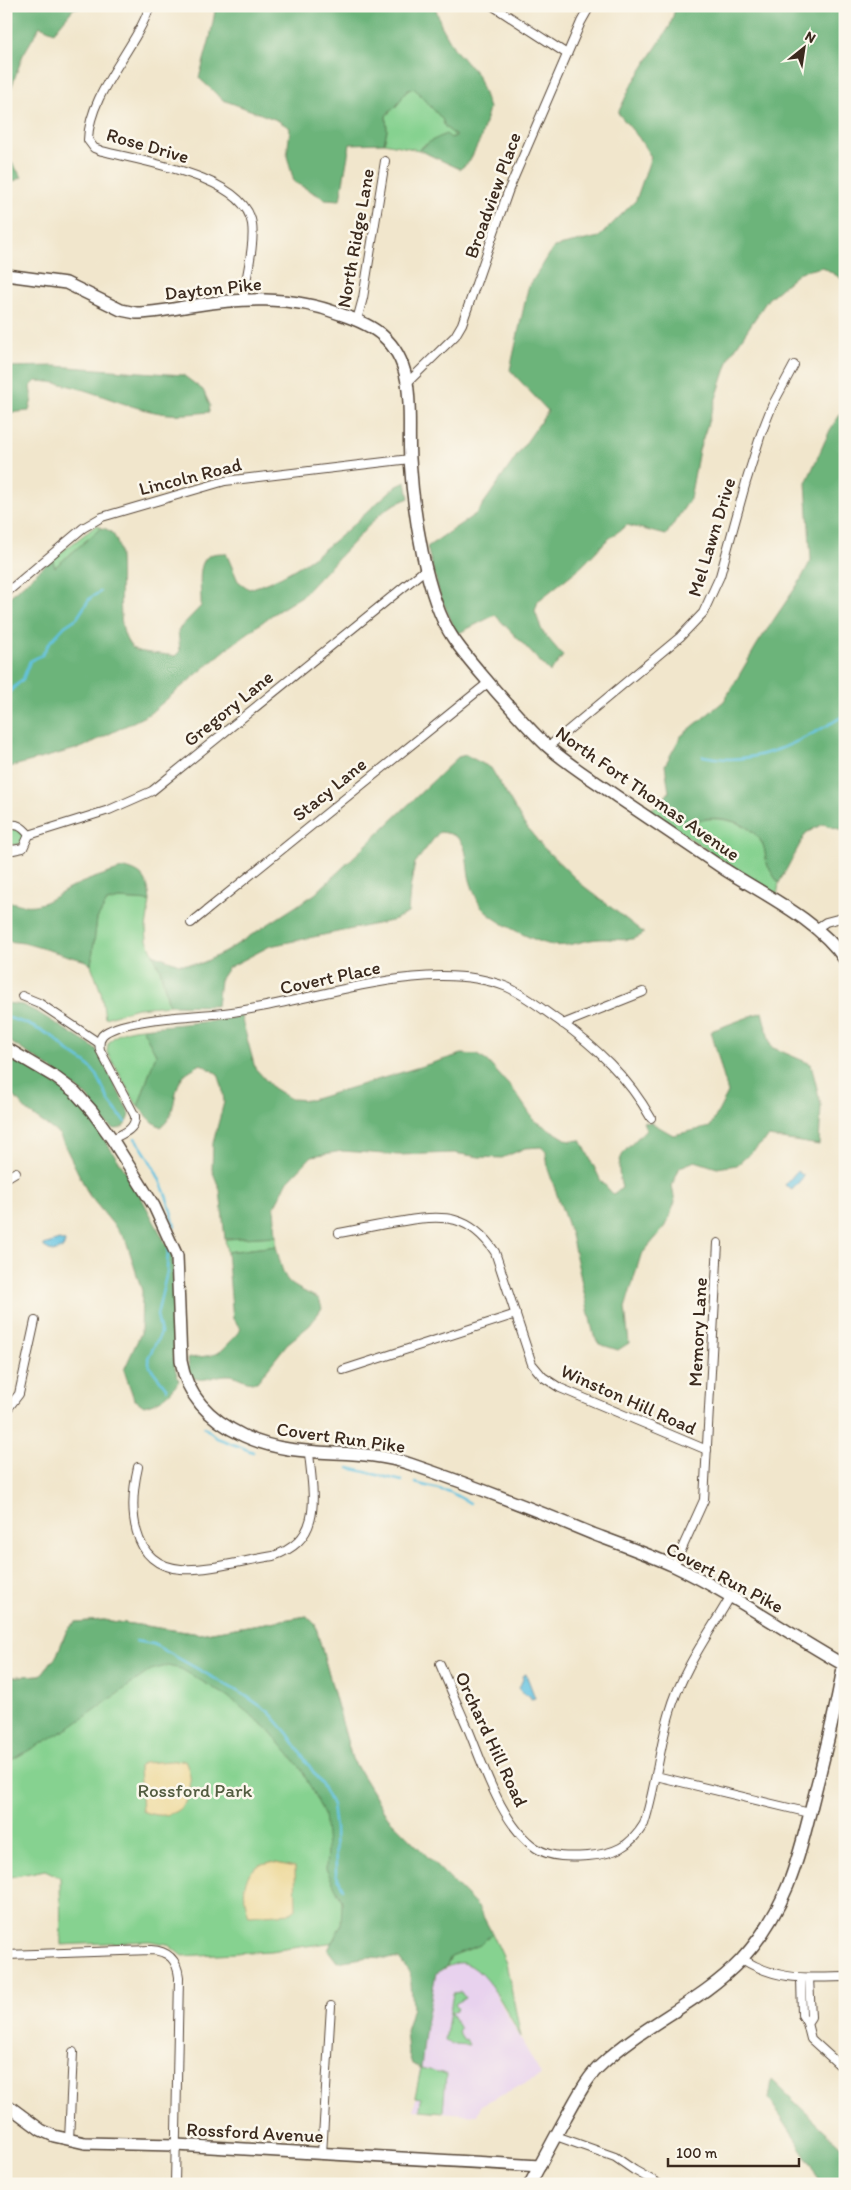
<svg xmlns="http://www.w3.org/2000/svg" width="851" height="2190" viewBox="0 0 851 2190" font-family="Itim,sans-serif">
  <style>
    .built { fill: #e8d2ee }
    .green { fill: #86d290; stroke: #607e57 }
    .forest { fill: #6cb47a; stroke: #546f4c }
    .sand { fill: #eeda9e; stroke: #94825e }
    .water { fill: #63c3e1; stroke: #4f7680 }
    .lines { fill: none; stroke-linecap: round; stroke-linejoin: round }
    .stream { stroke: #63c3e1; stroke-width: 2.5 }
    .street-casing { stroke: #564638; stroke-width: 10 }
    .secondary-casing { stroke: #564638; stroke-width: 14 }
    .street { stroke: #fff; stroke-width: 8 }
    .secondary { stroke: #fff; stroke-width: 11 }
    .labels { text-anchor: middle; stroke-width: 5; stroke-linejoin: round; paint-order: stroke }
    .street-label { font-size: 19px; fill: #3b2a1e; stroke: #fbf7ec }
    .park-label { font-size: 19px; fill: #525c40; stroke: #fbf7ec }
  </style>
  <rect width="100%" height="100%" fill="#fbf7ec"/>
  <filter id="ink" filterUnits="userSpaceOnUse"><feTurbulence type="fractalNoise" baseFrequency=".02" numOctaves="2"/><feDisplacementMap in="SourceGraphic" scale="10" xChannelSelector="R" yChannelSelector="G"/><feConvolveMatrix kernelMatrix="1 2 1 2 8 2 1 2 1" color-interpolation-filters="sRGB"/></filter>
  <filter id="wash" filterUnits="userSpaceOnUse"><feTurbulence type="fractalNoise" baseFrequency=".0096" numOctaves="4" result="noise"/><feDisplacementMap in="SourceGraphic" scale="20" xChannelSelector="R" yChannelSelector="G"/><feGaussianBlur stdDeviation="1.12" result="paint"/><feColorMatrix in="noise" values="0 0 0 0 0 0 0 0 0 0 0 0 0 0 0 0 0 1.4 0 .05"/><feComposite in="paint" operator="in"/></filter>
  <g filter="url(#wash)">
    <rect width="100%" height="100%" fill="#f1e6cc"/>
    <polygon class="built" points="458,1962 469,1965 485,1975 541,2075 481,2105 477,2115 414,2110 426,2024 436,1973"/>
    <g class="green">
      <path d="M 415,88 L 442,119 L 445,127 L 456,136 L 424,145 L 419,150 L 384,143 L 387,130 L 386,116 C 389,112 394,109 398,104 C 403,97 404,90 415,88 Z"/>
      <polygon points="97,525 101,528 55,567 52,559"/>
      <path d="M 658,806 L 689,823 C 713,814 748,819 762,843 C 766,850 765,859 768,866 C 771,872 775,878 779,883 L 777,896 L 647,810 Z"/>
      <circle cx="15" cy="837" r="8"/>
      <polygon points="119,899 150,901 146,928 147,940 160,969 169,1005 137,1008 105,1018 101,992 91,965 97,919 107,902"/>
      <path d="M 142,1028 L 156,1054 L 138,1107 L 107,1052 L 108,1044 C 116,1032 129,1029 142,1028 Z"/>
      <polygon points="276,1236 276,1246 227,1252 225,1239"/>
      <polygon points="307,1616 315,1624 352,1759 387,1816 441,1870 357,1939 270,1951 182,1956 167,1944 149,1941 61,1945 60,1877 45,1870 6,1878 6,1677 41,1675 57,1655 67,1630 76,1622 104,1620 200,1634"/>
      <path d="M 492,1933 L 506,1963 L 521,2037 C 510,2018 483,1958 457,1963 C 454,1964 450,1966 446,1967 L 451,1956 L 480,1945 Z"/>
      <polygon points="461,1992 465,1998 455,2004 458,2009 451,2013 460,2029 458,2031 464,2040 466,2039 469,2045 453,2044 445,2041 453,1993"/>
      <polygon points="421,2068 446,2074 443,2112 420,2110 421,2098 415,2097"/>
    </g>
    <g class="forest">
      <polygon points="6,6 90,6 74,8 54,32 40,26 23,55 6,102"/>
      <path d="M 212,6 L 435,6 L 441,25 L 455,50 L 477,74 L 489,108 L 481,138 L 469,162 L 460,169 L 419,150 L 431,141 L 446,134 L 451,138 L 456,136 L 445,127 L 442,119 L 414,88 C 404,90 403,97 398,104 C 394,109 389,111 386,116 L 387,130 L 384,143 L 350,144 L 340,200 L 325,199 L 294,182 L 287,156 L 290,128 L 277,120 L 223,100 L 199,78 L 210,38 L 215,11 Z"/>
      <polygon points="676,6 845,6 845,281 823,267 800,272 768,299 730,356 699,450 690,499 666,535 627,525 606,541 582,566 538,601 535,611 542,631 563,656 550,672 495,615 457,634 440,596 427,547 477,513 548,411 510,370 528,288 554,247 599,237 636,200 651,157 639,138 618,113 631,86 670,26"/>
      <polygon points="6,155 22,177 6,185"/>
      <path d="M 55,366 L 183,375 L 203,390 L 210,405 L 209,412 C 190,414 173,416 155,412 C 114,404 78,382 36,381 L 30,387 L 32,399 L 29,411 L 6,413 L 6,367 Z"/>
      <path d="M 845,407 L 845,831 L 823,824 L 806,833 L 779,883 C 775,878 771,872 768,866 C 765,859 766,850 762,843 C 748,819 713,813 689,823 L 658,806 L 669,792 L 665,765 L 681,736 L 724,701 L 758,643 L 800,581 L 811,560 L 806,483 L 830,430 Z"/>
      <path d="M 406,482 L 409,498 L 393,505 L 380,514 L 302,596 L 273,614 L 228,648 L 149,714 L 83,747 L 6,768 L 6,600 L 52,559 L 55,567 L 101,528 C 139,531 104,626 134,649 C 139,653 166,654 175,656 L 180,651 L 178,630 L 201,606 C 202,592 195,563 210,555 C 214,553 222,553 226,553 L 238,581 L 249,589 C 310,571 349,527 395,487 Z"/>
      <path d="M 466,755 L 491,768 L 524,824 L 542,846 L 581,884 L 644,933 C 632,944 616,938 601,939 C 584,939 569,948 552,945 C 535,942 493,921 482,908 C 477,901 472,887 470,880 C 464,858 472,834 439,832 L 415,863 L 410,889 L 408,913 L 391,921 L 270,946 L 228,968 L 220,980 L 217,1006 L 169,1005 L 160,969 L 153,954 L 179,964 L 200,964 L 225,952 L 315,894 L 458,757 Z"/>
      <path d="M 125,868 C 145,873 148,881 150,901 L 119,899 L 107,902 L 97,919 L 91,965 L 86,961 L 24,943 L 6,941 L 6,900 C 42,915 51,895 81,883 C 95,877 110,873 125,868 Z"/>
      <path d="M 6,1003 L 22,1005 L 39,1013 L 96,1049 L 130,1114 C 129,1122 122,1132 112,1128 C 100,1122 95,1104 85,1095 C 61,1074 33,1057 6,1039 Z"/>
      <path d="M 762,1012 L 771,1047 L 811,1064 L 821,1105 L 819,1145 L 769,1137 L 737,1165 L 717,1168 L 695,1161 L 680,1167 L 672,1186 L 675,1202 L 666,1226 L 641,1255 L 625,1308 L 629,1343 L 618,1350 L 599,1344 L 594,1336 L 571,1235 L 548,1169 L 546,1151 L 541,1147 L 525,1148 L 502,1158 L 479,1157 L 454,1153 L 399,1155 L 342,1151 L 312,1156 L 288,1181 L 274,1207 L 276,1236 L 225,1239 L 220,1190 L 212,1170 L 213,1143 L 224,1102 L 222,1086 L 218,1074 L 201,1064 C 196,1067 188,1071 184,1075 C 171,1090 178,1115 161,1127 L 153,1122 L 138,1107 L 156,1054 L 142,1028 L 213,1021 L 241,1016 L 255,1068 L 273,1088 L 291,1099 L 311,1100 L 462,1054 L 477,1055 L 487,1061 L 515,1092 L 534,1120 L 569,1141 L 581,1140 L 601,1181 L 613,1194 L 622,1188 C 613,1153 625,1153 646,1129 L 643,1122 L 652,1123 L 673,1135 L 710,1127 L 728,1093 L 711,1031 Z"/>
      <path d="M 6,1053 L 65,1090 L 88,1115 L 134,1184 L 173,1257 L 174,1365 L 179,1381 C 170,1395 160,1402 144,1406 L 134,1399 L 124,1370 L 141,1333 L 142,1291 L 126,1240 L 89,1195 L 59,1134 L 28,1112 L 6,1087 Z"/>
      <path d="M 276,1246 C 286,1286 284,1281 319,1299 L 322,1308 L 310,1325 L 287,1344 L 257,1382 C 243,1383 237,1374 227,1375 C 213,1375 202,1385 189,1375 L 188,1358 C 222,1355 219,1355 241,1329 L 233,1319 L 227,1252 Z"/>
      <polygon points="307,1616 315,1624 352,1759 387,1816 478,1907 492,1933 480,1945 451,1956 446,1967 436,1973 426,2024 421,2068 412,2064 408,2052 406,2031 413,2007 410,1973 399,1959 369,1957 337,1962 328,1950 341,1925 342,1901 326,1869 327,1848 324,1814 300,1767 267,1728 227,1696 181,1669 167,1666 151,1670 71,1727 6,1763 6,1677 41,1675 57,1655 67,1630 76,1622 104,1620 200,1634"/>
      <polygon points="772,2080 845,2150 845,2184 821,2184 805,2154 769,2099"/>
    </g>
    <g class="sand">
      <path d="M 185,1760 C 201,1794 180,1827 142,1811 L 139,1767 L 143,1763 Z"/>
      <path d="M 271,1862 L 295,1867 L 296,1909 L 291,1913 L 249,1916 C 241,1892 241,1867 271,1862 Z"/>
    </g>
    <g class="water">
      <polygon points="797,1171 804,1176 792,1190 785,1185"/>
      <polygon points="59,1240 65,1242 63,1248 53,1252 44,1247 44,1245"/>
      <polygon points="526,1674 535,1698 531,1699 530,1696 524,1695 519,1688 523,1679 522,1676"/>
    </g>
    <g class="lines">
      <g class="stream">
        <polyline points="6,695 23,679 30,661 42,655 50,642 65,626 77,618 90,598 100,592"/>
        <path d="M 703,756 C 755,768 802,741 845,715"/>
        <polyline points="6,1017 27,1024 52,1036 68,1051 86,1063 97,1075 109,1101 125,1122"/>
        <path d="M 135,1138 C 155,1165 168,1194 175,1227"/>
        <polyline points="167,1389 150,1367 148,1358 161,1333 157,1315 167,1272 168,1250"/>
        <polyline points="204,1427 217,1438 253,1452"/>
        <polyline points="349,1468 402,1481"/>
        <polyline points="415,1483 450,1492 470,1503"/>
        <polyline points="135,1641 153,1644 246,1696 269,1712 288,1734 322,1785 332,1805 335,1829 336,1874 343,1889"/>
      </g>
    </g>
  </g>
  <g filter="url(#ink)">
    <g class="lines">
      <g class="street-casing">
        <g id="street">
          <path d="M 150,6 C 135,50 89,93 88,140 L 94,148 L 102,151 C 141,161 245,176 252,224 C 255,245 246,277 243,299"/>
          <polyline points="493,6 567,54"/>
          <polyline points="357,320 363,298 385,161"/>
          <polyline points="407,383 455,336 462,324 509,189 581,22 590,6"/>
          <polyline points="6,593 83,528 102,517 225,481 410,459"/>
          <polyline points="548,747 680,637 703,613 720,576 746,482 761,434 772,406 794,365"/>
          <path d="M 6,828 C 15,821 23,827 29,835"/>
          <polyline points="29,835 109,810 152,791 426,569"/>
          <polyline points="6,847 13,850 23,848 29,835"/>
          <polyline points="191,923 489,682"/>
          <polyline points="817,928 826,922 845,917"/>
          <polyline points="22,996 39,1003 99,1043"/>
          <polyline points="563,1024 643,992"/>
          <path d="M 112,1139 C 122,1134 136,1130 135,1116 L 100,1050 C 99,1044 99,1037 105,1033 C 127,1018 196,1016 224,1013 C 308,1004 427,954 507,987 C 525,995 542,1009 558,1020 C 596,1047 628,1077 651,1118"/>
          <polyline points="6,1178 16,1172"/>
          <path d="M 339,1233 C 361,1229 382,1224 404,1221 C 444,1214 470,1215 495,1252 L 532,1364 L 543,1377 L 560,1388 L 707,1450"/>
          <polyline points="343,1370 516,1314"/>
          <polyline points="6,1411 19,1394 35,1321"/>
          <path d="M 138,1467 C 129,1506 129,1565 181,1569 C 207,1571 246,1560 273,1556 C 324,1540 313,1495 309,1453"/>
          <polyline points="674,1566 704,1500 718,1243"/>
          <path d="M 440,1664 C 449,1686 459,1708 469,1731 C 483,1765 503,1827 536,1848 C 551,1858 571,1857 588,1856 C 614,1854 630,1847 644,1824 C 656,1787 659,1748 670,1712 C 682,1670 709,1634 730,1597"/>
          <polyline points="656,1776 810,1813"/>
          <path d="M 6,1955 L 151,1950 C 169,1951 177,1960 179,1977 L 175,2184"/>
          <path d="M 742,1959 C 778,1981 805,1978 845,1977"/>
          <polyline points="801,1979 802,2015 807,2023 811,2039 845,2070"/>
          <polyline points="807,2023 811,2017 809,1978"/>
          <polyline points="556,2136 615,2157 634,2170 659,2184"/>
          <polyline points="69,2140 73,2052"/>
          <polyline points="322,2154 331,2006"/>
        </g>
      </g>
      <g class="secondary-casing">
        <g id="secondary">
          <path d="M 6,275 L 66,283 L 121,310 L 136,313 C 154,313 172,309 190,306 C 240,298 291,295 340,314 C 355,319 371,325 383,336 C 418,367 407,418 410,459 C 413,509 425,597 453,638 C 465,656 480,672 494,689 C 511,708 527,727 546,745 C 567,764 592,779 616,796 C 652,820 688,845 724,869 C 763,894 820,921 845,960"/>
          <path d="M 6,1048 L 55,1077 L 75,1092 L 92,1111 L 112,1139 L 154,1206 L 177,1256 L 181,1361 C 187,1397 212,1421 244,1436 C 301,1462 355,1445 410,1464 C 472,1485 533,1509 593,1534 C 620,1544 648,1554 674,1566 C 733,1594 787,1633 844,1665"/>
          <polyline points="6,2104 41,2130 54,2136 85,2143 176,2145 540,2166"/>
          <path d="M 530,2184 C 542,2161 554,2139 566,2117 C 577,2098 586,2078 602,2064 C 644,2024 701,2002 741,1960 C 792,1905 801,1846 819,1777 C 829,1737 839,1696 845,1655"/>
        </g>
      </g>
      <use href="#street" class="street"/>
      <use href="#secondary" class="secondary"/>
    </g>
  </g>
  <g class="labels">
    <g class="street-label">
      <text transform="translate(148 145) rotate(16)" y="7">Rose Drive</text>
      <text transform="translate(492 195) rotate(-70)" y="7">Broadview Place</text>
      <text transform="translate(355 238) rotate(-80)" y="7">North Ridge Lane</text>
      <text transform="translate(213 288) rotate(-6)" y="7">Dayton Pike</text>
      <text transform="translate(190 476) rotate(-14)" y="7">Lincoln Road</text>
      <text transform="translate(711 537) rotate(-73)" y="7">Mel Lawn Drive</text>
      <text transform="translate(228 708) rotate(-39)" y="7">Gregory Lane</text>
      <text transform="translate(329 789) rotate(-39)" y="7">Stacy Lane</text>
      <text transform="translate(648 793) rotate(35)" y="7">North Fort Thomas Avenue</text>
      <text transform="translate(330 977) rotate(-12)" y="7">Covert Place</text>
      <text transform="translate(697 1332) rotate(-87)" y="7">Memory Lane</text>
      <text transform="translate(629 1399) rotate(24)" y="7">Winston Hill Road</text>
      <text transform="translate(341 1437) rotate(8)" y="7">Covert Run Pike</text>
      <text transform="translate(725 1577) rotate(28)" y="7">Covert Run Pike</text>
      <text transform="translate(492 1739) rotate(65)" y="7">Orchard Hill Road</text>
      <text transform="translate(255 2132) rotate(3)" y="7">Rossford Avenue</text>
    </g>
    <g class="park-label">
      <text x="195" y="1797">Rossford Park</text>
    </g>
  </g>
  <rect width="851" height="2190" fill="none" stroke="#fbf7ec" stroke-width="25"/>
  <g transform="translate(804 48) rotate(30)" stroke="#fbf7ec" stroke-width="4" paint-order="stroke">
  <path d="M0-4L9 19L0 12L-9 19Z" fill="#3b2a1e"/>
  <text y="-8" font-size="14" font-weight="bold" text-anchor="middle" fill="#3b2a1e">N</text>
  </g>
  <path d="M668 2158v8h131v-8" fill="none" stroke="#3b2a1e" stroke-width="2.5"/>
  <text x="676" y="2158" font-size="15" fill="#3b2a1e" stroke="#fbf7ec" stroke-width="4" paint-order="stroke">100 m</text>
</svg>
